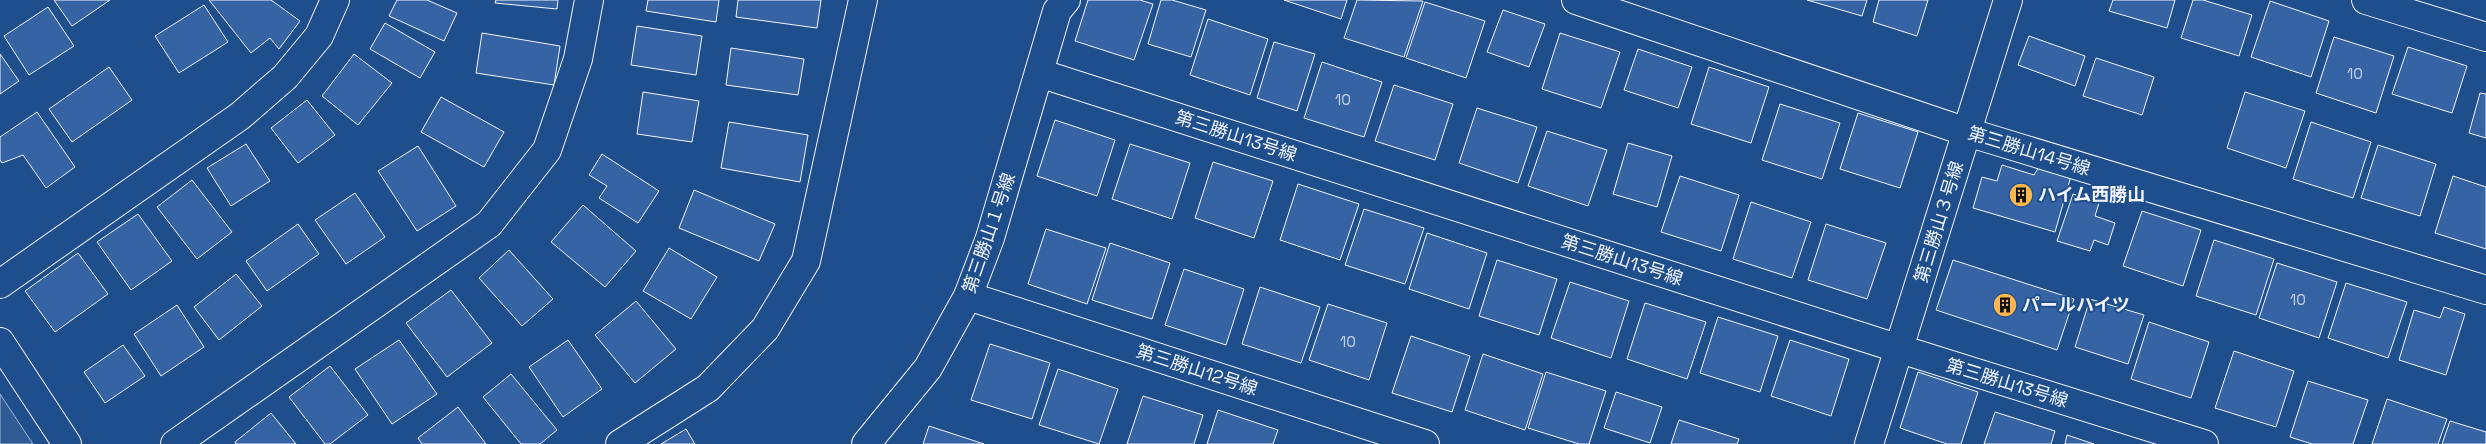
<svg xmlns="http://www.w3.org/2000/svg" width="2486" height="444" viewBox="0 0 2486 444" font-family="'Space Grotesk','Noto Sans JP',sans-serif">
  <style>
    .green { fill: #305b95; stroke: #a8bbd7 }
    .building { fill: #3563a3; stroke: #f2f6ff }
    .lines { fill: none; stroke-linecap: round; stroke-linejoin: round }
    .minor-casing { stroke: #f2f6ff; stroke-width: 30 }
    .minor { stroke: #1f4e8c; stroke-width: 28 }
    .labels { text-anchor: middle; stroke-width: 4; stroke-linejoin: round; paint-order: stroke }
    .number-label { font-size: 15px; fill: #c3d1e8 }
    .street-label { font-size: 18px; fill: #f2f6ff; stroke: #1f4e8c }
    .poi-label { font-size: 18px; font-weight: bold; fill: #f2f6ff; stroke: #1f4e8c; text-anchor: start }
  </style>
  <rect width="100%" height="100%" fill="#1f4e8c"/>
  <polygon class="green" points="0,394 33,444 0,444"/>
  <g class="building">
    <polygon points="54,0 110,0 72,26"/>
    <polygon points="209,0 271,0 300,21 279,49 270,38 251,53"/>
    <polygon points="397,0 427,0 457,13 444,41 389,16"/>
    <polygon points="496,0 558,0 557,9 495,3"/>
    <polygon points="648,0 719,0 716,22 646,11"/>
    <polygon points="738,0 821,0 817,28 736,17"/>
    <polygon points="1088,0 1140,0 1153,4 1134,60 1075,41"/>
    <polygon points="1161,0 1172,0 1206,10 1191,57 1148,44"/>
    <polygon points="1284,0 1347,0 1341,19"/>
    <polygon points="1357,0 1423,1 1404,57 1344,38"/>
    <polygon points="1807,0 1867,0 1862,16"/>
    <polygon points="1879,0 1928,0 1917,36 1873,22"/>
    <polygon points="2113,0 2175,0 2167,28 2109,11"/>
    <polygon points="2193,0 2203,0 2252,15 2239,56 2181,38"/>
    <polygon points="2270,1 2329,21 2311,77 2251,57"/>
    <polygon points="1425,2 1485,21 1466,78 1406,58"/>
    <polygon points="204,5 228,42 179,73 155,36"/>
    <polygon points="48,7 74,46 29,75 4,36"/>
    <polygon points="1503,10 1545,24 1529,67 1487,52"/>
    <polygon points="1208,19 1268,39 1250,95 1190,75"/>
    <polygon points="385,23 435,52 420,78 370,49"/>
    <polygon points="637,26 702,36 696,75 631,65"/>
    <polygon points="482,33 560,46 554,85 476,73"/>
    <polygon points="1560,33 1620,52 1601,108 1542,89"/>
    <polygon points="2029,36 2085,56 2075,86 2018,65"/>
    <polygon points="2334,37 2394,56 2376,113 2316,93"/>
    <polygon points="1274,42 1315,54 1297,111 1257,98"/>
    <polygon points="2408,47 2467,66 2452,113 2392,94"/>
    <polygon points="731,48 804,59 798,95 726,85"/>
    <polygon points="1638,49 1692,67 1678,108 1624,90"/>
    <polygon points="0,54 19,81 0,94"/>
    <polygon points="354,54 392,83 358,125 322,96"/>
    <polygon points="2096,58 2154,77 2142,115 2083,96"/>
    <polygon points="1322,62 1382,82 1364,137 1304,118"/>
    <polygon points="109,67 132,100 72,142 49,109"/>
    <polygon points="1709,67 1769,87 1751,143 1691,124"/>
    <polygon points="1394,85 1453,104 1435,160 1375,141"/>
    <polygon points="643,92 699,101 692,142 637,134"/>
    <polygon points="2245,92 2305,111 2286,168 2227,148"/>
    <polygon points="2480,93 2486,94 2486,138 2469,133"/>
    <polygon points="441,97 504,132 484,167 421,132"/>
    <polygon points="307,100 335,135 298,163 271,128"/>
    <polygon points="1780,104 1840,123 1822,179 1762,160"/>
    <polygon points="1477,108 1537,127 1518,183 1459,163"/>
    <polygon points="37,112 75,167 46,188 23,155 2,163 0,160 0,137"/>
    <polygon points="1858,113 1918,132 1900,188 1840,169"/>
    <polygon points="1055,120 1115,140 1097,196 1037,176"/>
    <polygon points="729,122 808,135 800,182 721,168"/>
    <polygon points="2311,122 2371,142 2353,198 2293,179"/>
    <polygon points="1547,131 1607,150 1588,206 1528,186"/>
    <polygon points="1628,143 1672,156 1657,207 1613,194"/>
    <polygon points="246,144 270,181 231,206 207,168"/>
    <polygon points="1130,144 1190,163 1172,219 1112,199"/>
    <polygon points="2378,145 2436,164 2420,216 2361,198"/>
    <polygon points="418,146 456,206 417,231 378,171"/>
    <polygon points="602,154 659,191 638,223 599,198 607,186 589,175"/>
    <polygon points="1213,162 1273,181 1254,238 1195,218"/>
    <polygon points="2002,165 2034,175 2039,167 2071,176 2055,232 1973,208 1982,177 1997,181"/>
    <polygon points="1680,176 1739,195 1721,251 1661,232"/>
    <polygon points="2453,176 2486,187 2486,249 2435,233"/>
    <polygon points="192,180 232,232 197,259 157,207"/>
    <polygon points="1298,184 1359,204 1340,260 1280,240"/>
    <polygon points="694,190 775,224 759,261 679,228"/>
    <polygon points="355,193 385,237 346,264 315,220"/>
    <polygon points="2073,194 2099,203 2095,216 2115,223 2108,245 2094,240 2090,251 2057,241"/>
    <polygon points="1751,202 1811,222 1792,278 1733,259"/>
    <polygon points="583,205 636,251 605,287 551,242"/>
    <polygon points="1364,209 1424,228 1405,284 1345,265"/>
    <polygon points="2142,211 2201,230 2183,286 2123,266"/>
    <polygon points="138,214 172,261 131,290 97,242"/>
    <polygon points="298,224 319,254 267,291 246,261"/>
    <polygon points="1826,224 1886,243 1867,299 1808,280"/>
    <polygon points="1046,229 1106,248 1087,304 1028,284"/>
    <polygon points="1427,233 1487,253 1469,309 1409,289"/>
    <polygon points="2214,240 2274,259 2256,315 2196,296"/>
    <polygon points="1110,243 1170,263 1152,319 1092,300"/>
    <polygon points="669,248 717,277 691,319 643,291"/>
    <polygon points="509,250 553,299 522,326 479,278"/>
    <polygon points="78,253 108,294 55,332 25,291"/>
    <polygon points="1497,260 1557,279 1539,335 1479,316"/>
    <polygon points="1953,260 2074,299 2057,350 1936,310"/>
    <polygon points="2277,263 2337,282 2319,338 2259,318"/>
    <polygon points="1184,269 1244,289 1226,345 1165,325"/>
    <polygon points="236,274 262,306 219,340 194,307"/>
    <polygon points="1570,282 1629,301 1611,358 1551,338"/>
    <polygon points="2346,283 2407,302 2388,358 2328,338"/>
    <polygon points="1260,287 1320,307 1301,363 1242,344"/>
    <polygon points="451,290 492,343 447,377 406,323"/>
    <polygon points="2090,299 2144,315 2128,364 2075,347"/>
    <polygon points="636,301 676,349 635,383 595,335"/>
    <polygon points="1645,303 1706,322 1687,379 1627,359"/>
    <polygon points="1328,304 1387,323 1369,380 1309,360"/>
    <polygon points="177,305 204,347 161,376 134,334"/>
    <polygon points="2444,307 2465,314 2446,375 2399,360 2414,310 2440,318"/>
    <polygon points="1718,317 1778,336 1760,392 1700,373"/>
    <polygon points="2149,322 2209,342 2191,398 2131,379"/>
    <polygon points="1411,336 1470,356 1452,412 1392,393"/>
    <polygon points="399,340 437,394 392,424 355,369"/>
    <polygon points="568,340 602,389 563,417 529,367"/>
    <polygon points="1790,340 1849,359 1831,416 1771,396"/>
    <polygon points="990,344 1050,363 1032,419 971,400"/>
    <polygon points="123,345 145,376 105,403 84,372"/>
    <polygon points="2234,351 2294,371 2276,427 2215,408"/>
    <polygon points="1483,354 1543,374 1525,430 1465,410"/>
    <polygon points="330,366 368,415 330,444 325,444 289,397"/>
    <polygon points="1058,369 1118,389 1099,444 1039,425"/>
    <polygon points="1546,372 1606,391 1589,444 1579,444 1528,428"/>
    <polygon points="1918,372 1978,392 1961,444 1947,444 1900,428"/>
    <polygon points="511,374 557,430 540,444 521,444 483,397"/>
    <polygon points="2308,381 2368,400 2353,444 2312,444 2290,437"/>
    <polygon points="1616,392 1662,407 1650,443 1604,428"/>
    <polygon points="1143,396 1203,415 1194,444 1127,444"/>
    <polygon points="2387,399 2447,419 2438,444 2372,444"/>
    <polygon points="458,407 486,444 422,444 418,438"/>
    <polygon points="1218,410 1278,430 1273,444 1207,444"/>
    <polygon points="1995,412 2055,431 2051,444 1984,444"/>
    <polygon points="271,413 296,444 236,444 235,442"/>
    <polygon points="1679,420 1739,439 1737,444 1671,444"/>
    <polygon points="2450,421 2486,432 2486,444 2442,444"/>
    <polygon points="929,426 984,444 923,444"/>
    <polygon points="686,429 695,444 661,444"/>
    <polygon points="2067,435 2094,444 2065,444"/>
  </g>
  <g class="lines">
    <g class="minor-casing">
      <g id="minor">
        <polyline points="1576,0 1967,132 2486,290"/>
        <polyline points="2366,0 2486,37"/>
        <polyline points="1039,73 1900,349 2204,444"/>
        <polyline points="0,284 240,116 285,77 319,36 335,0"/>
        <polyline points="968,296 1425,444"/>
        <polyline points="0,342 67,444"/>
        <polyline points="175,444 489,224 547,150 578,59 589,0"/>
        <polyline points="620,444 708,388 765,329 806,261 863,0"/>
        <polyline points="866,444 928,368 968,296 990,238 1057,11 1066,0"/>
        <polyline points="1869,444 2008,0"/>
      </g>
    </g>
    <use href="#minor" class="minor"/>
  </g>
  <defs>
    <g id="building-disc" transform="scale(1.25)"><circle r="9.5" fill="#ffb74d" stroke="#1f4e8c"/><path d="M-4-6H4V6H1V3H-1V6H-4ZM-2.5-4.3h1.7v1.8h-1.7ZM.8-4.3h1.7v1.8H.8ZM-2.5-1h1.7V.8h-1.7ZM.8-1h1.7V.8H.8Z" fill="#111"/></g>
  </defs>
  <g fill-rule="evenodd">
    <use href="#building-disc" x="2021" y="195"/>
    <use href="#building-disc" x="2005" y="305"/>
  </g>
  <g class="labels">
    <g class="number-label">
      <text x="2355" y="79">10</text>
      <text x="1343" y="105">10</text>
      <text x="2298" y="305">10</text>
      <text x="1348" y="347">10</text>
    </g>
    <g class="street-label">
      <text transform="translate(1236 136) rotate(18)" y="6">第三勝山13号線</text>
      <text transform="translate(2029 151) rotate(17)" y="6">第三勝山14号線</text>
      <text transform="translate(1939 222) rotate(-73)" y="6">第三勝山３号線</text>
      <text transform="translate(989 233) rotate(-71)" y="6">第三勝山１号線</text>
      <text transform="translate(1622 260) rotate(18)" y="6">第三勝山13号線</text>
      <text transform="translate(1197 370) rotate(18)" y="6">第三勝山12号線</text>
      <text transform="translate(2007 383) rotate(17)" y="6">第三勝山13号線</text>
    </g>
    <g class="poi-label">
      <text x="2038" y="201">ハイム西勝山</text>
      <text x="2022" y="311">パールハイツ</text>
    </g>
  </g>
</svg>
